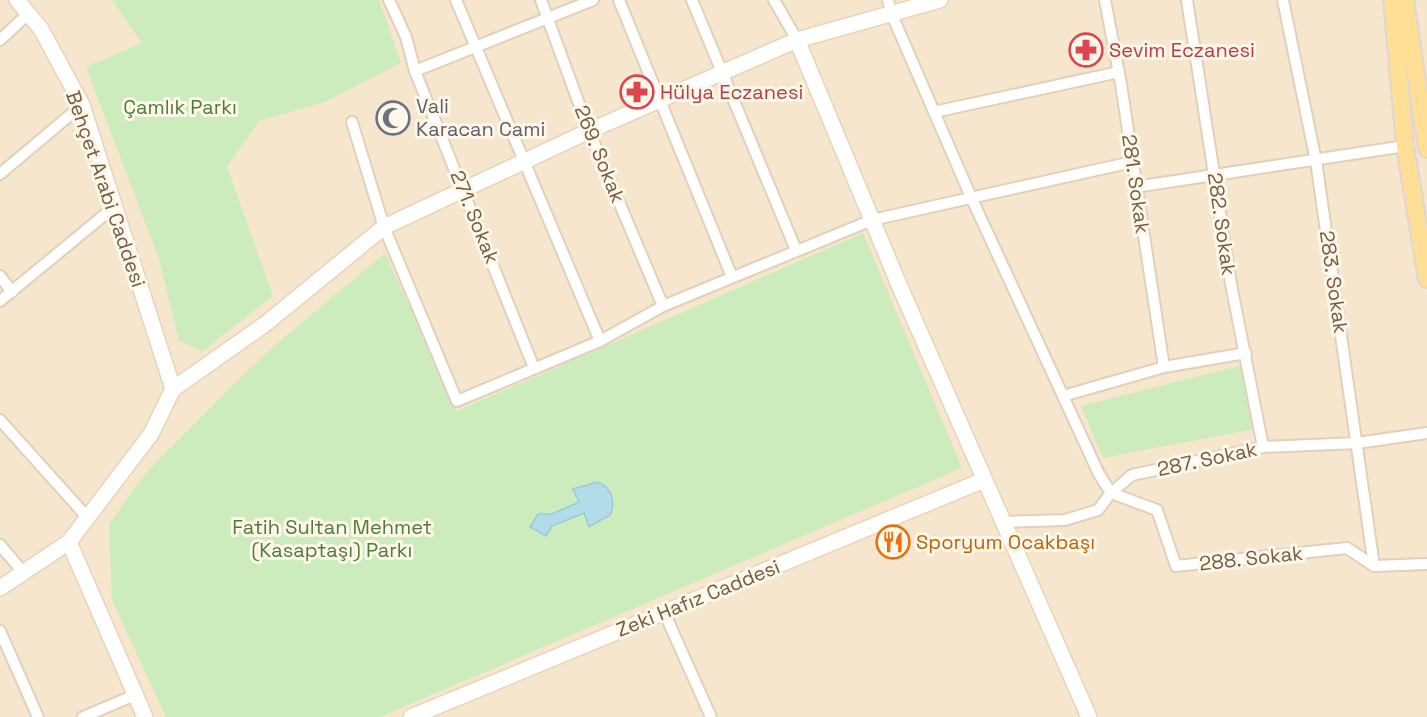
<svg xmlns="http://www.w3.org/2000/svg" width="1427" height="717" viewBox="0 0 1427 717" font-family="'Space Grotesk',sans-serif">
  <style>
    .residential { fill: #f6e6cd }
    .green { fill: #cdecbd }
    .water { fill: #b2dde8; stroke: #98ccdb; stroke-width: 1.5 }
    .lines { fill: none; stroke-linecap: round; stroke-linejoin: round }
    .street-casing { stroke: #e2d0ba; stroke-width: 14 }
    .secondary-casing { stroke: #ead3ba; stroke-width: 18 }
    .primary-casing { stroke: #ded7d2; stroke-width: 20 }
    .street { stroke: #fff; stroke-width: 10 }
    .secondary { stroke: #fff; stroke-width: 15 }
    .primary { stroke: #ffde95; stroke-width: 16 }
    .labels { text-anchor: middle; stroke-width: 6; stroke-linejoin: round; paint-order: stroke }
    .health-label { font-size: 20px; fill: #be3a42; stroke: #fff7e7; text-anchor: start }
    .worship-label { font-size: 20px; fill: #5b616d; stroke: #fff7e7; text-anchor: start }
    .park-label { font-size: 20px; fill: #4b7d3c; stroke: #fff7e7 }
    .street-label { font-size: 20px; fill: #765a45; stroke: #fff7e7 }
    .food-label { font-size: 20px; fill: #c56008; stroke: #fff7e7; text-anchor: start }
  </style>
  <rect width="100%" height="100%" fill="#fef4df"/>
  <rect class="residential" x="0" y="0" width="1427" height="717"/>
  <g class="green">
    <polygon points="112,0 379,0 401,63 325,102 259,121 227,167 273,296 203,351 179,341 159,259 86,67 142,43"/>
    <polygon points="863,233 962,468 380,717 166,717 112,600 109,524 149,469 267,352 385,253 457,411"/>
    <polygon points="1243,365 1255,429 1103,458 1081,406"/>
  </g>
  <path class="water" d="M 597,482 C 612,487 616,502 610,515 L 589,527 L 584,513 L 552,526 L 546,536 L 530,527 L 538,514 L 552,514 L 579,502 L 573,489 Z"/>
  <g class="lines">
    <g class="street-casing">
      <g id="street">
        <polyline points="389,0 406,37 415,71 534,368"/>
        <polyline points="456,0 600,341"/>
        <polyline points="541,0 589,131 663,306"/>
        <polyline points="619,0 732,277"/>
        <polyline points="692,0 796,250"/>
        <polyline points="774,0 797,40"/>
        <polyline points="888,0 892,15 971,197 1099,474 1111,493 1157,510 1176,566 1347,548 1374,566 1427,564"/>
        <polyline points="1105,0 1121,84 1164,367"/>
        <polyline points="1187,0 1231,284 1263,447"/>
        <polyline points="1283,0 1316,161 1374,566"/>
        <polyline points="0,40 28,14"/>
        <polyline points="415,71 593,0"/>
        <polyline points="934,112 1119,72"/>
        <polyline points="352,122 384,227 457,401 600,341 663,306 872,220 1132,162"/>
        <polyline points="0,174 82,105"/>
        <polyline points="1135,187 1405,146"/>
        <polyline points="0,276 12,292"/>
        <polyline points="0,301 114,207"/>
        <polyline points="1063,396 1164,367 1246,353"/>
        <polyline points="0,420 87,517"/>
        <polyline points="1003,522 1065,520 1098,510 1111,493 1132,475 1263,447 1357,443 1427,433"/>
        <polyline points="0,545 23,572"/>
        <polyline points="664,612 711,717"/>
        <polyline points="0,631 38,717"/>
        <polyline points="83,717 135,695"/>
      </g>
    </g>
    <g class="secondary-casing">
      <g id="secondary">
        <polyline points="17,0 41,29 82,105 173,389"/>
        <polyline points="797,40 900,287 1089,717"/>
        <polyline points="69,542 145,717"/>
        <polyline points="0,588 69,542 151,434 173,389 264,325 384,227 589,131 797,40 940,0"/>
        <polyline points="411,717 984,480"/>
      </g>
    </g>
    <g class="primary-casing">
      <g id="primary">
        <polyline points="1392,0 1405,146 1427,279"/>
        <polyline points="1405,0 1427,149"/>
      </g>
    </g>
    <use href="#street" class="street"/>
    <use href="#secondary" class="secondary"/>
    <use href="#primary" class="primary"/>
  </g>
  <defs>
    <g id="pharmacy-ring" transform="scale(1.725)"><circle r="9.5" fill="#fff7e7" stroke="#e0444e" stroke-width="1.5"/><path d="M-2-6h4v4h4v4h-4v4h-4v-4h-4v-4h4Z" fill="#e0444e"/></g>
    <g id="mosque-ring" transform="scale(1.725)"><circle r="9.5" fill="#fff7e7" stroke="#6b7280" stroke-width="1.5"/><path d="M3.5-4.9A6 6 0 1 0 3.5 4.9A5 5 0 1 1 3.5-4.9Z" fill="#6b7280"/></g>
    <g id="restaurant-ring" transform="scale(1.725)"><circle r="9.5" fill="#fff7e7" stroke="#e8710a" stroke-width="1.5"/><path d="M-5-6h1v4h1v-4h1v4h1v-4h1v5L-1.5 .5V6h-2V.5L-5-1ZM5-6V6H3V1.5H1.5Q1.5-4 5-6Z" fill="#e8710a"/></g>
  </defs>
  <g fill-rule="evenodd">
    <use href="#pharmacy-ring" x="1086" y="50"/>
    <use href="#pharmacy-ring" x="637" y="92"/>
    <use href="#mosque-ring" x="393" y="118"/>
    <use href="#restaurant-ring" x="893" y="542"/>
  </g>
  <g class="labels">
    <g class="health-label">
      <text x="1109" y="57">Sevim Eczanesi</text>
      <text x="660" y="99">Hülya Eczanesi</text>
    </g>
    <g class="worship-label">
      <text x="416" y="113">Vali<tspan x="416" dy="23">Karacan Cami</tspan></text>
    </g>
    <g class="park-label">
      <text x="180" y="114">Çamlık Parkı</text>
      <text x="332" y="534">Fatih Sultan Mehmet<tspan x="332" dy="23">(Kasaptaşı) Parkı</tspan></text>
    </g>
    <g class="street-label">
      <text transform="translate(600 154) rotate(68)" y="7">269. Sokak</text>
      <text transform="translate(1136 184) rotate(82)" y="7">281. Sokak</text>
      <text transform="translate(106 189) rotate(71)" y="7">Behçet Arabi Caddesi</text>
      <text transform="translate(475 217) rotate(68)" y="7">271. Sokak</text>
      <text transform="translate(1222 224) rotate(82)" y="7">282. Sokak</text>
      <text transform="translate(1334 282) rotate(82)" y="7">283. Sokak</text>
      <text transform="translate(1207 459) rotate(-12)" y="7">287. Sokak</text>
      <text transform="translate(1251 558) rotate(-6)" y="7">288. Sokak</text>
      <text transform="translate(698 598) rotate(-22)" y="7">Zeki Hafız Caddesi</text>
    </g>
    <g class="food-label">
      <text x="916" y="549">Sporyum Ocakbaşı</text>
    </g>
  </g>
</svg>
